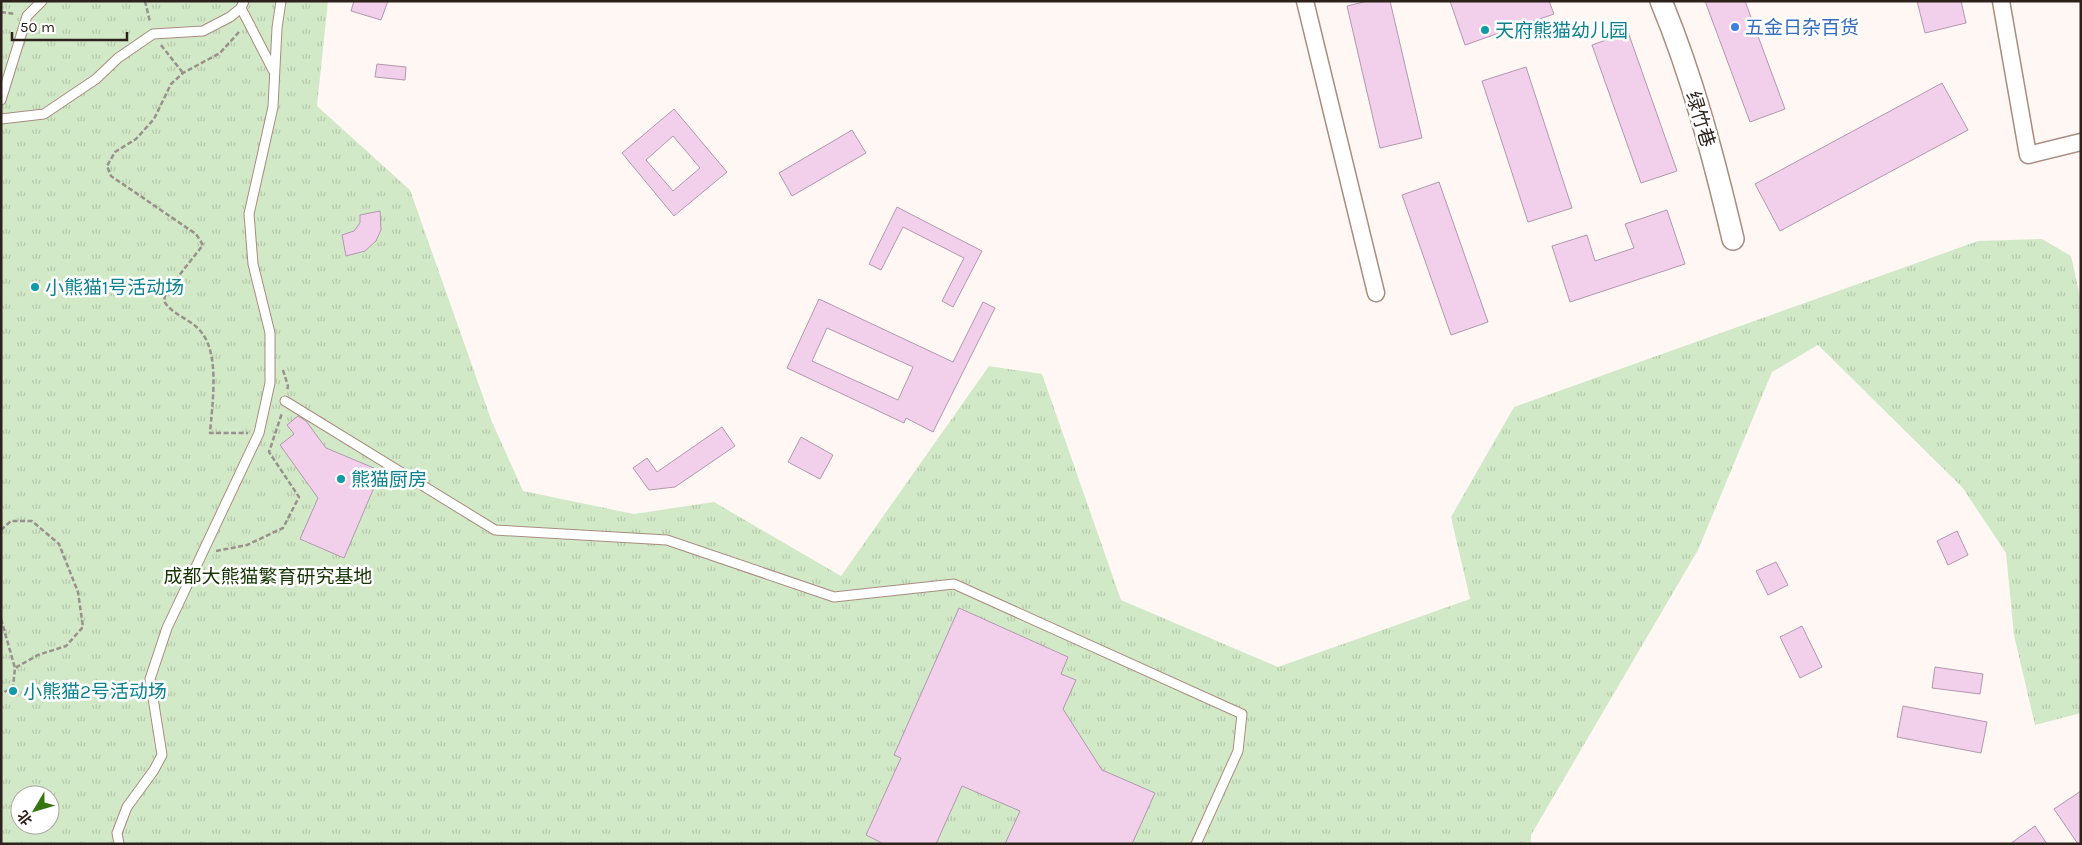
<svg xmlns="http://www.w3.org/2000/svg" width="2082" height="845" viewBox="0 0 2082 845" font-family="Karla,'Noto Sans SC',sans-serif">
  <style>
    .grass { fill: url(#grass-tufts); fill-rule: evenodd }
    .building { fill: #f2d0ec; stroke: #b198ad; fill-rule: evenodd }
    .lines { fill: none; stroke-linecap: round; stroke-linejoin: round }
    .service-casing { stroke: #a98c7f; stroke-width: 11 }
    .minor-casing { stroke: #a98c7f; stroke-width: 19 }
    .tertiary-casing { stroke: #a98c7f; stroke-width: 24 }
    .path { stroke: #9a908c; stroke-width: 2.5; stroke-dasharray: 5 2.5; stroke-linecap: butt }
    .service { stroke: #fff; stroke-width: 9 }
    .minor { stroke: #fff; stroke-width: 16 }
    .tertiary { stroke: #fff; stroke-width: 21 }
    .shop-dot { fill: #3f7fe0; stroke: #fff; stroke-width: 2 }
    .culture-dot { fill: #0f9aa8; stroke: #fff; stroke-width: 2 }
    .labels { text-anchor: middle; stroke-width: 5; stroke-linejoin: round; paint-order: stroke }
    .shop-label { font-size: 19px; fill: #366cbe; stroke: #fff; text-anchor: start }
    .culture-label { font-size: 19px; fill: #0d838f; stroke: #fff; text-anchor: start }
    .street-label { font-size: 19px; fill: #2d211c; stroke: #fff }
    .park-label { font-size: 19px; fill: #173403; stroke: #fff }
  </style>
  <defs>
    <pattern id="grass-tufts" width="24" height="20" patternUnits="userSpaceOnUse" patternTransform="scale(1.25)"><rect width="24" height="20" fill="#d2e9c8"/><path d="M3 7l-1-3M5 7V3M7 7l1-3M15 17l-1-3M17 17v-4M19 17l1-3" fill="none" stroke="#b5c8ab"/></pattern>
  </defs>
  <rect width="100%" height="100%" fill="#fef7f4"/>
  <path class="grass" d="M 1,1 L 328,1 L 317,106 L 410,190 L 492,422 L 523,491 L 634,514 L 714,502 L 841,576 L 989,366 L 1042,374 L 1121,600 L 1278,667 L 1470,599 L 1451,517 L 1514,407 L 1978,241 L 2042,239 L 2071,256 L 2081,301 L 2081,713 L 2035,725 L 2014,635 L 2006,553 L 1962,487 L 1818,345 L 1772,372 L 1698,550 L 1531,835 L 1531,844 L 1,844 ZM 20,795 L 50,795 L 50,825 L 20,825 Z"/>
  <g class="building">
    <polygon points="354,1 388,1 381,20 351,11"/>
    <polygon points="1368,1 1390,1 1422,138 1380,148 1347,6"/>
    <polygon points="1450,1 1549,1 1554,14 1465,45"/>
    <polygon points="1705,1 1745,1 1785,109 1750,122"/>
    <polygon points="1917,1 1961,1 1966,23 1925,33"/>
    <polygon points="1628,32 1677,171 1641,183 1592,45"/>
    <polygon points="377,64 406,67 405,80 375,77"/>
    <polygon points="1526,67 1572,208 1528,222 1482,81"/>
    <polygon points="1942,83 1968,130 1780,231 1755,184"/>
    <path d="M 674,109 L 727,172 L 674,216 L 622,153 ZM 673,136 L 700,168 L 673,191 L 646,160 Z"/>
    <polygon points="852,130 866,153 792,196 779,173"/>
    <polygon points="1439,182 1488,322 1451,335 1402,195"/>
    <polygon points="897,207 982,251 953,307 942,301 964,258 903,227 881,270 869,264"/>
    <polygon points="1667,210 1685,264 1570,302 1552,246 1587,235 1595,261 1634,248 1625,224"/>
    <polygon points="380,211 381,230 376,241 365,251 346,256 342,235 354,231 360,223 360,215"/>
    <path d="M 819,299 L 953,362 L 983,302 L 995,308 L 933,432 L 906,418 L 904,423 L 787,368 ZM 827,328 L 913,367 L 898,400 L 812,361 Z"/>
    <polygon points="298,416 306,421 326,448 381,471 344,558 300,539 318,498 280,445 294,434 287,425"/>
    <polygon points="722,427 735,446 675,487 649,490 633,468 647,458 657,472"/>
    <polygon points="801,437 833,455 820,479 788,462"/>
    <polygon points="1957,531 1968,555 1948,565 1937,541"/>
    <polygon points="1776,562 1788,585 1768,595 1756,571"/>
    <polygon points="959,608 1068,657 1061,674 1076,680 1063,709 1102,770 1155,793 1132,844 1005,844 1020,811 962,786 936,844 884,844 866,835 901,758 894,755"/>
    <polygon points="1802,626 1822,667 1800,678 1780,637"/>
    <polygon points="1935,667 1983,674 1980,694 1932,688"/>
    <polygon points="1903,706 1987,722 1981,753 1897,737"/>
    <polygon points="2081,791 2081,844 2078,844 2054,809"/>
    <polygon points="2035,826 2047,844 2010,844"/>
  </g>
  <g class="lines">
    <g class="service-casing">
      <g id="service">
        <polyline points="241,8 273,70"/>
        <polyline points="1,100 27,16 42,1"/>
        <polyline points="1,119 44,114 96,79 118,58 153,34 203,31 230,17 241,8 244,1"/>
        <polyline points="285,401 495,530 667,540 834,597 954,584 1242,714 1238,751 1196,844"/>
        <polyline points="119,844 117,833 127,807 154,770 162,755 150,679 167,628 259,433 270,383 270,333 253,264 249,214 273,107 277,28 281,1"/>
      </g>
    </g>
    <g class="minor-casing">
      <g id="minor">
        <polyline points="1305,1 1376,293"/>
        <polyline points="2001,1 2028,155 2081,142"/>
      </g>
    </g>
    <g class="tertiary-casing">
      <path id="tertiary" d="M 1661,1 C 1693,78 1714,159 1733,239"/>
    </g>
    <g class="path">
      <polyline points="145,1 150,22"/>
      <polyline points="1,12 15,14"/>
      <path d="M 239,32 L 220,53 L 183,73 L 171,84 L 154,119 L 136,139 L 115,152 L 107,166 L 111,176 L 196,234 L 203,245 L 166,292 L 164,301 C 173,316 192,319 202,333 C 220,356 212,406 210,433 L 248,433"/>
      <polyline points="161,45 183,73"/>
      <polyline points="283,370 288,386 287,391"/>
      <polyline points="1,530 11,521 32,521 59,544 78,592 83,627 66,646 38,655 15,668"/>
      <polyline points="216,551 247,545 283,528 299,497 269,452 282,413"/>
      <polyline points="1,619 15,668 13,687 1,694"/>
    </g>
    <use href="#service" class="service"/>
    <use href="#minor" class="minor"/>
    <use href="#tertiary" class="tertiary"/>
  </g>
  <circle class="shop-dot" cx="1735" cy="27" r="5"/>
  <g class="culture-dot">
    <circle cx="1485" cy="30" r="5"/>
    <circle cx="35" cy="287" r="5"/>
    <circle cx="341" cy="479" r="5"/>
    <circle cx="13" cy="691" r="5"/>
  </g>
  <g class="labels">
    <g class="shop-label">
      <text x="1745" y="34">五金日杂百货</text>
    </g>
    <g class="culture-label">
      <text x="1495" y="37">天府熊猫幼儿园</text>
      <text x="45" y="294">小熊猫1号活动场</text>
      <text x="351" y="486">熊猫厨房</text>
      <text x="23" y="698">小熊猫2号活动场</text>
    </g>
    <g class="street-label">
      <text transform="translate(1701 119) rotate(73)" y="7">绿竹巷</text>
    </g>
    <g class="park-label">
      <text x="268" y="583">成都大熊猫繁育研究基地</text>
    </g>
  </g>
  <rect width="2082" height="845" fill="none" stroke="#2d211c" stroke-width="5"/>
  <g transform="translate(35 810) rotate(232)"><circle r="24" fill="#ffffff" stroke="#aba6a4"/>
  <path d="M0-4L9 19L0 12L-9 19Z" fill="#367510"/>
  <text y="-8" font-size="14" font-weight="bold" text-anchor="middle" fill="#2d211c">北</text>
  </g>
  <path d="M12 32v8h115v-8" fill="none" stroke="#2d211c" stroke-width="2.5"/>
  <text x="20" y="32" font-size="15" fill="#2d211c" stroke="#ffffff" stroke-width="4" paint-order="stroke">50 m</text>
</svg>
